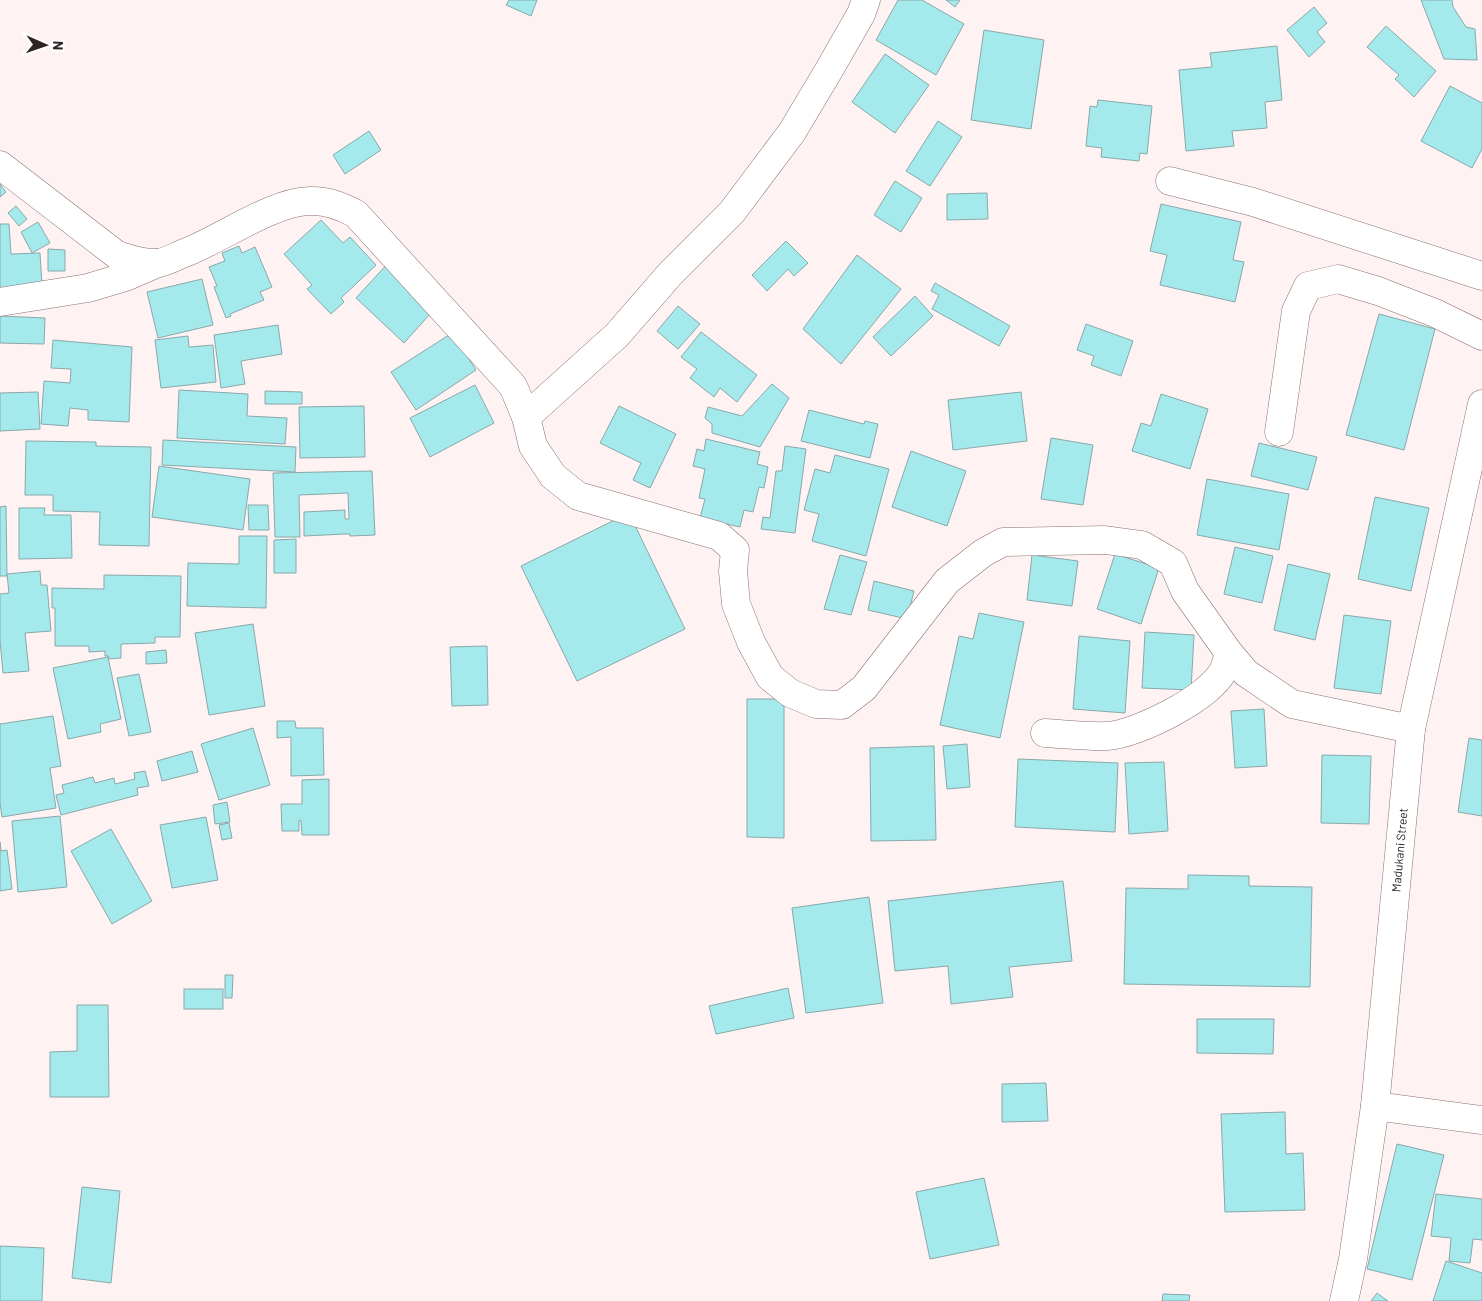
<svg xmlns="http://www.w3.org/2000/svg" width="1482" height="1301" viewBox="0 0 1482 1301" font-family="Barlow,sans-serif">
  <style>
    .building { fill: #a4eaed; stroke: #89a8a9 }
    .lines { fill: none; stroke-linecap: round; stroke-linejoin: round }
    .minor-casing { stroke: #8c7172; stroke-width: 29 }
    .minor { stroke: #fff; stroke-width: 28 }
    .labels { text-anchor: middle; stroke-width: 4.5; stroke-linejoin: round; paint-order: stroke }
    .street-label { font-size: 12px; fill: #2f2424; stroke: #fff }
  </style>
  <rect width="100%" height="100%" fill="#fef2f2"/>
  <g class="building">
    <polygon points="509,0 537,0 531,16 506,5"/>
    <polygon points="898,0 922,0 964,24 936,75 876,40"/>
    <polygon points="946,0 960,0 955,7"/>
    <polygon points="1421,0 1452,0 1453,7 1466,27 1475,29 1477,60 1444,59"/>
    <polygon points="1314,7 1327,23 1317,32 1325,42 1309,57 1287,30"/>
    <polygon points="1386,26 1436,71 1414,97 1395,79 1399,75 1367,47"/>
    <polygon points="984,30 1044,40 1031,129 971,120"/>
    <polygon points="1277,46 1282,100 1265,102 1267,128 1232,131 1234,146 1186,151 1179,70 1212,67 1210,53"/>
    <polygon points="885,54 929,85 895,133 852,102"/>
    <polygon points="1450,86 1482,103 1482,149 1472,168 1421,141"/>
    <polygon points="1098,100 1152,106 1147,154 1140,153 1139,161 1101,157 1102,148 1086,146 1090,106 1097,107"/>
    <polygon points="938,121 962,137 930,186 906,171"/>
    <polygon points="369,131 381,150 345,174 333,155"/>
    <polygon points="895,181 922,198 901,232 874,215"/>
    <polygon points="0,184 6,192 0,197"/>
    <polygon points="987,193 988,219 947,220 947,194"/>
    <polygon points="1161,204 1241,222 1233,260 1244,262 1235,302 1160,285 1167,255 1150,251"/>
    <polygon points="16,206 27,219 19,226 8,213"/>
    <polygon points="321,220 343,243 350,237 376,265 341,298 344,302 331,314 307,289 312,285 284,254"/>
    <polygon points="38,222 50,243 32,253 21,232"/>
    <polygon points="0,224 9,224 11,254 40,253 42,286 0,288"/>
    <polygon points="786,241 808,263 794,276 788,269 767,291 752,275"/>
    <polygon points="239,246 242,253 255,247 272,287 260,292 264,300 230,314 231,316 226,318 214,287 217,286 209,267 225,261 222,253"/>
    <polygon points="48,249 65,250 65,271 48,271"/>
    <polygon points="857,255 901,289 841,364 803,329"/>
    <polygon points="391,260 439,304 404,343 356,298"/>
    <polygon points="202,279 213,325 158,338 147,292"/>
    <polygon points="935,283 1010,326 999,346 932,309 939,295 931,291"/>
    <polygon points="915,296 933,316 891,356 873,337"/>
    <polygon points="678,306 700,324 678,349 657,331"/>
    <polygon points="1379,314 1435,329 1404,450 1346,435"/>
    <polygon points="0,316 45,318 44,344 0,343"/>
    <polygon points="1086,324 1133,341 1121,376 1091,365 1094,356 1077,350"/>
    <polygon points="278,325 282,354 241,361 245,384 221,388 214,335"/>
    <polygon points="701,332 757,375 737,402 720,388 714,397 690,378 697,369 681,357"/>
    <polygon points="452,333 476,370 416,410 391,372"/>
    <polygon points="188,336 189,347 213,345 216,382 161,388 155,340"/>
    <polygon points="53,340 132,347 129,422 88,420 88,410 70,408 68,426 41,424 44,381 70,383 71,369 51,368"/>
    <polygon points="772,384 789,398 760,447 712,433 712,424 705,418 708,407 742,416"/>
    <polygon points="475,385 494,423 430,457 410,418"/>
    <polygon points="179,390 248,394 247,416 287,418 285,444 177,438"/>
    <polygon points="265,391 302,392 302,404 265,404"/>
    <polygon points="38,392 40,429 0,431 0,393"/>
    <polygon points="1021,392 1027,441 953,450 948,400"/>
    <polygon points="1161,394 1208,409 1190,469 1132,451 1141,423 1151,426"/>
    <polygon points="364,406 365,457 300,458 299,407"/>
    <polygon points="619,406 676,434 650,488 633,480 641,463 600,443"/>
    <polygon points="809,410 864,424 865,421 878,424 870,458 801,441"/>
    <polygon points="1051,438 1093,445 1083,505 1041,499"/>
    <polygon points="706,439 760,452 757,464 768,467 764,488 759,487 753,512 744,510 740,527 700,518 705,499 699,498 705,469 693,466 697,449 704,451"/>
    <polygon points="163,440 296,447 295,472 162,465"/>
    <polygon points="26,441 96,442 96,446 151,447 149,546 99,545 100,512 53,511 53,495 25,495"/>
    <polygon points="1259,443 1317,457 1308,490 1251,476"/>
    <polygon points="785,446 806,449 795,533 761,529 763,517 770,518 776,471 782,471"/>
    <polygon points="911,451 966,471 947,526 892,507"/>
    <polygon points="835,455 889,469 866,556 812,541 819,514 804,510 815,469 830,473"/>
    <polygon points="159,466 250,479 243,530 152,517"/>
    <polygon points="372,471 375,535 350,536 350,534 345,534 304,536 304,512 345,510 345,519 349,519 348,493 299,495 300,537 275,537 273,473"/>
    <polygon points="1207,479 1289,494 1279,550 1197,535"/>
    <polygon points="1375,497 1429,508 1411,591 1358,579"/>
    <polygon points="248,505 268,505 269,530 249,530"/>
    <polygon points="6,506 7,576 0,576 0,507"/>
    <polygon points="19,508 45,508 44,515 71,515 72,558 19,559"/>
    <polygon points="629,513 685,629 577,681 521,566"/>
    <polygon points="239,536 267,536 266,608 187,606 188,563 239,564"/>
    <polygon points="296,539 296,573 274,573 274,540"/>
    <polygon points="1235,547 1273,556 1262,603 1224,594"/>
    <polygon points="1115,554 1159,568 1141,624 1097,609"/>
    <polygon points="840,555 867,562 851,615 824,609"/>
    <polygon points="1032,555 1078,561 1072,606 1027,600"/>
    <polygon points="1288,564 1330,574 1315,640 1274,630"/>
    <polygon points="40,571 41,585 47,585 51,631 25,633 29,671 3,673 0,640 0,594 9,593 7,574"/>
    <polygon points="104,575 181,576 180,637 155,637 155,643 121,644 121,658 108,659 109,656 105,656 105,651 89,652 89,646 55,646 55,608 52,608 52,588 104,589"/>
    <polygon points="874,581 914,591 907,619 868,610"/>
    <polygon points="979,613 1024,622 1000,738 940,725 959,636 973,639"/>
    <polygon points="1344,615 1391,621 1381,694 1334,688"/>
    <polygon points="253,624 265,706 209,715 195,633"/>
    <polygon points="1145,632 1194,635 1191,690 1142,688"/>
    <polygon points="1079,636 1130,641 1125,713 1073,709"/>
    <polygon points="487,646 488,705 452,706 450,647"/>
    <polygon points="166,650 167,663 146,664 146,652"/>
    <polygon points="108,657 121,719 100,724 101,732 68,739 53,668"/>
    <polygon points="139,674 151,732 129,736 117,678"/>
    <polygon points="747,699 784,699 784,838 747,837"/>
    <polygon points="1264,709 1267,766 1235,768 1231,711"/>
    <polygon points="53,716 61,766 50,768 56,808 2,817 0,803 0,724"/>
    <polygon points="277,721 295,721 296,728 323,728 324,775 291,776 291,737 277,738"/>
    <polygon points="253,728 270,785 219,800 201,744"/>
    <polygon points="1469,738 1482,740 1482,816 1458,812"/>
    <polygon points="967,744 970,787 947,789 943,746"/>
    <polygon points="934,746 936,840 871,841 870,748"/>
    <polygon points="192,751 198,772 162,781 157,761"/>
    <polygon points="1322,755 1371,756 1369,824 1321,823"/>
    <polygon points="1018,759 1118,763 1115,832 1015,827"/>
    <polygon points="1164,762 1168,831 1129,834 1125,763"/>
    <polygon points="145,771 149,786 137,788 138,795 61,815 56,795 64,793 62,785 93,777 95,783 114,778 115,784 135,779 134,773"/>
    <polygon points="329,779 329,835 302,835 301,821 299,820 299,831 282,831 281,804 302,804 302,780"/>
    <polygon points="227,802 230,822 215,824 213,805"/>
    <polygon points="60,816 67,887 18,892 12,821"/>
    <polygon points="206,817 218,880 172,888 160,825"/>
    <polygon points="229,823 232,838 222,840 219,825"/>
    <polygon points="111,829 152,901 112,924 71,851"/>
    <polygon points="0,842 1,851 7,850 12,889 0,891"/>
    <polygon points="1188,875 1249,876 1249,886 1312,887 1310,987 1124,984 1126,888 1188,889"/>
    <polygon points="1063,881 1072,961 1009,967 1013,997 951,1004 948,966 895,971 888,901"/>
    <polygon points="869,897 883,1003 806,1013 792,908"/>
    <polygon points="225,975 233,975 232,998 225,998"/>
    <polygon points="788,988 794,1018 716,1034 709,1006"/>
    <rect x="184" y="989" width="39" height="20"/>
    <polygon points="77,1005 108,1005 109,1097 50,1097 50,1052 77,1051"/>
    <polygon points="1197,1019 1274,1019 1273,1054 1197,1053"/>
    <polygon points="1046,1083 1048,1121 1002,1122 1002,1084"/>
    <polygon points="1285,1112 1286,1154 1303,1153 1305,1210 1225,1212 1221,1114"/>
    <polygon points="1397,1144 1444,1155 1412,1280 1367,1269"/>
    <polygon points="984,1178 999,1245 930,1259 916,1192"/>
    <polygon points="82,1187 120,1191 111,1283 72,1278"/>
    <polygon points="1436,1194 1482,1199 1482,1240 1473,1239 1470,1263 1449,1261 1451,1238 1431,1236"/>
    <polygon points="0,1246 44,1248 42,1301 0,1301"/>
    <polygon points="1446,1261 1482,1273 1482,1301 1433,1301"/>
    <polygon points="1377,1293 1388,1301 1371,1301"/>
    <polygon points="1163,1294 1190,1295 1189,1301 1162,1301"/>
  </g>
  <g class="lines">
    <g class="minor-casing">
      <g id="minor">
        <path d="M 0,165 L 117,255 C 130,259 144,264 158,263 C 167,262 178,255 187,252 C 222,238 273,202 309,201 C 326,200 342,206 356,214 L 513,386 L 526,417 L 533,446 L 553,476 L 578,496 L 719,536 L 735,550 L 733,571 L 736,604 L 751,642 L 770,677 L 790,693 L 816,704 L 842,705 L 864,688 L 947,581 L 983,553 L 1003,542 L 1105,540 L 1142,545 L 1173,563 L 1185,591 L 1229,653 L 1246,673 L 1292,704 L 1411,729"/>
        <polyline points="1170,181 1253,202 1482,276"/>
        <polyline points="0,302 88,288 128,276 158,263"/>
        <polyline points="526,417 617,335 670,274 732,212 792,132 829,70 861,14 866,0"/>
        <polyline points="1279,432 1296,311 1308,286 1338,279 1378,291 1435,313 1482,336"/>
        <path d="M 1045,733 C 1065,734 1087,737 1107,736 C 1138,734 1209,698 1223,671 C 1226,666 1227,658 1229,653"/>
        <polyline points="1375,1106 1482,1120"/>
        <polyline points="1344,1301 1353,1259 1375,1106 1411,729 1482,404"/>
      </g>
    </g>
    <use href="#minor" class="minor"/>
  </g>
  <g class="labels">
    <g class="street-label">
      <text transform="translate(1400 850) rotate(-85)" y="4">Madukani Street</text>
    </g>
  </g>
  <g transform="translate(45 45) rotate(92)" stroke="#ffffff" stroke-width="4" paint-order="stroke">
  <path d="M0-4L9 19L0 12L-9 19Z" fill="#2f2424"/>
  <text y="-8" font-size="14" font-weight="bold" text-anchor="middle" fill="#2f2424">N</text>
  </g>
</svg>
